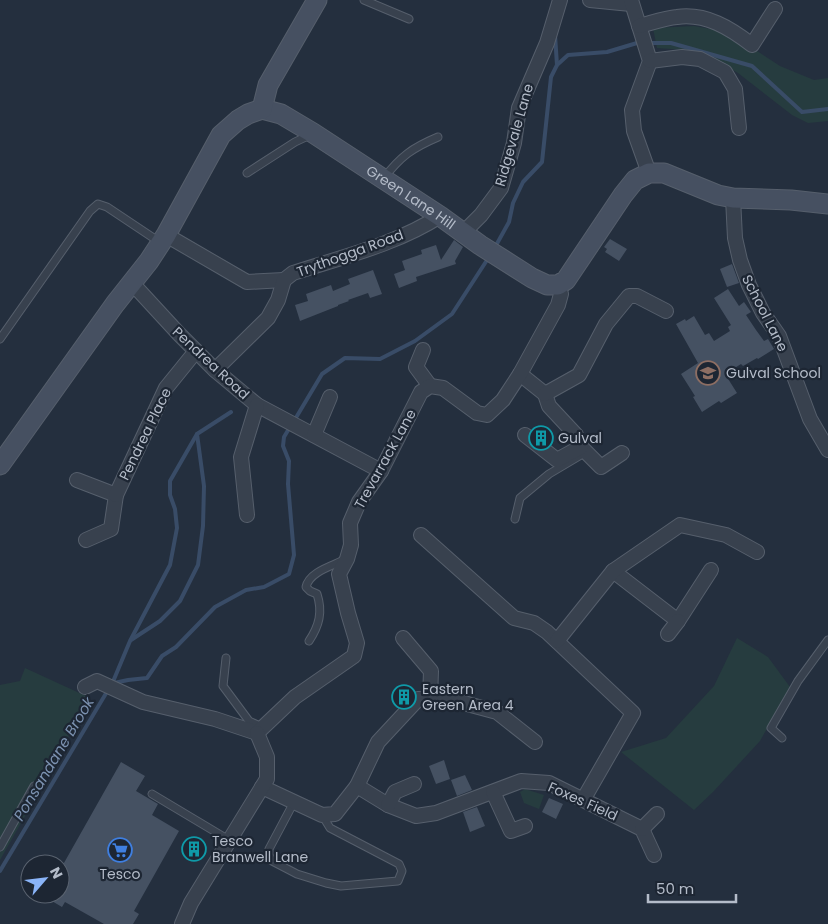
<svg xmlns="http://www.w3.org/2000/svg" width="828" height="924" viewBox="0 0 828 924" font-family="Poppins,sans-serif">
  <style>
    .green { fill: #263c3f }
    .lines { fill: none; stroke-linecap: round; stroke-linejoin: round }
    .stream { stroke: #394c67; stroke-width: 4 }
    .building { fill: #455162 }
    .lane-casing { stroke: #565f6c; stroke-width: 9 }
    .street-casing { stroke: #565f6c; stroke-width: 16 }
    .secondary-casing { stroke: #565f6c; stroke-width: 21 }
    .lane { stroke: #38414e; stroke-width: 7 }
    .street { stroke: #38414e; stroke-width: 14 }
    .secondary { stroke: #465061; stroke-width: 19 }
    .labels { text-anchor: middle; stroke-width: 4.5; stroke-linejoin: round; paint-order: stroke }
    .street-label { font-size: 14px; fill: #b4bcc9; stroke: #1d2633 }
    .poi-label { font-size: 14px; fill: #b4bcc9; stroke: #1d2633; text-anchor: start }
    .water-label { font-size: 15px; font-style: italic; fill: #7c92b1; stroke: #1d2633 }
  </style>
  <rect width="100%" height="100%" fill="#242f3e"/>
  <g class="green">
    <polygon points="694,26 728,32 780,66 814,80 828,78 828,121 808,123 792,115 738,73 724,65 684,50 657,48 653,28"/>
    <polygon points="737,638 768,657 790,687 760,741 713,792 694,810 621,752 666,738 714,686"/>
    <polygon points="25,668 86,696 63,749 0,860 0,685 20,681"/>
    <polygon points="525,789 544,795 539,809 524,803 520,792"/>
  </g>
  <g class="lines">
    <g class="stream">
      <polyline points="555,35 557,65"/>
      <polyline points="494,249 509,222 513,203 523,182 542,162 551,77 557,65 568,55 607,52 637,43 671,43 752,66 802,112 828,109"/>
      <polyline points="294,421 322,374 345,358 380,359 415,341 452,314 489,257"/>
      <polyline points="131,640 160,621 180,601 198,565 203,526 204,486 197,434 231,412"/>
      <polyline points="114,683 128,680 147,678 162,656 176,647 215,607 246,590 264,587 289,574 294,555 288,484 289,461 283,446 284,437 290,427"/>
      <polyline points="112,684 130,641 170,565 177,528 175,509 170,495 170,481 197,434"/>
      <polyline points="0,871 108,690"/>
    </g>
  </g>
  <g class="building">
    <polygon points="610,239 627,249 619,261 605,252 607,249 604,247"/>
    <polygon points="454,240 463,247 455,261 456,264 416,277 417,281 399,288 394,274 405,270 402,261 422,254 421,250 436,245 441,260"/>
    <polygon points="732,264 739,283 727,287 720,269"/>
    <polygon points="373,270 382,294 370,298 368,293 348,300 349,301 338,305 338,306 300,321 295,305 308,301 306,294 331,285 333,291 350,284 348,279"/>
    <polygon points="728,289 739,306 744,302 751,312 746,315 756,330 764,341 768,339 774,349 758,359 757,358 743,366 741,364 725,374 737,393 721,403 719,401 702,412 693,397 695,396 681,374 698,363 676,324 685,319 686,321 694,316 705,335 709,333 714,341 730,331 728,327 731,325 714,298"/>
    <polygon points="444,760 450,779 436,784 429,766"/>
    <polygon points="121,762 145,776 136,791 158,804 152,815 179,831 134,911 139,914 133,924 104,924 65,902 62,907 40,894 60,894 60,870"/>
    <polygon points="465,775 472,790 457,796 451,780"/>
    <polygon points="549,798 563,804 556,819 542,812"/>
    <polygon points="477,807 485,826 470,832 463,812"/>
  </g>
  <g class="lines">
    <g class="lane-casing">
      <g id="lane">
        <polyline points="364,0 409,19"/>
        <polyline points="247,173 295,142 310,135"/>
        <path d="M 383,179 C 401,156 412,148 438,137"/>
        <polyline points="0,339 90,211 98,204 107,207 161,243"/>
        <polyline points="515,519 520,498 549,474 586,452"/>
        <path d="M 309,641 C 319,626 323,612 317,594 L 310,591 L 306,587 C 309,572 332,566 344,560"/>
        <polyline points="226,658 223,686 249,721 262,727"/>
        <polyline points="782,738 771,728 798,681 828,640"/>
        <polyline points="152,794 229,840"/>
        <polyline points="294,802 269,849 269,855 272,861 297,874 326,883 341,886 398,881 402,871 399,864 330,828 322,815"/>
        <polyline points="0,847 34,786"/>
      </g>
    </g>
    <g class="street-casing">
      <g id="street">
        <polyline points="590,0 631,4"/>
        <polyline points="631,0 650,61 632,110 634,131 649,173"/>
        <path d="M 639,26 C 651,23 665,18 677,17 C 706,13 730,28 752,45 L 775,9"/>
        <polyline points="650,61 682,57 700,59 725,72 735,89 739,128"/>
        <polyline points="733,198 735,238 740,260 749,285 763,313 779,336 810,419 828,450"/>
        <polyline points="463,233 481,215 501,188 514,143 519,108 547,43 560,0"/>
        <polyline points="166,235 247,282 284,280"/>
        <polyline points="132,283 179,334 215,370 257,405 381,471"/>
        <polyline points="423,350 416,367 430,386"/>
        <path d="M 215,370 L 268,318 L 278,300 L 284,280 L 293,273 C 342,257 397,244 440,216"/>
        <polyline points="520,374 545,394 549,406 576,435 581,447 601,467 622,453"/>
        <polyline points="545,394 579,375 606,324 629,296 637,296 666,311"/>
        <polyline points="314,435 330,397"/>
        <polyline points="525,435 557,460 581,447"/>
        <polyline points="77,480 116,495 111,529 86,540"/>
        <polyline points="116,495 166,388 196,351"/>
        <polyline points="247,515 241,457 257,405"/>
        <polyline points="421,535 514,618 534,623 547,632 633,713 583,800"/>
        <polyline points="613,571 678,621 711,570"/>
        <polyline points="668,634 678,621"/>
        <polyline points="403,638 431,671 430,699"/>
        <polyline points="557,641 613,571 680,525 726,535 757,552"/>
        <polyline points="85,687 97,681 143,702 215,719 257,733"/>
        <polyline points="257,733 295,697 354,656 357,643 348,613 339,574 347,559 351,545 350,523 359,502 381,471 421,392 430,386 443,388 477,413 487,415 503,400 520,374 558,305 561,294 558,285"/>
        <polyline points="357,786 388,805 416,816 436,813 521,781 549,783 642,829 654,855"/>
        <polyline points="262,787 322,815 335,814 357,786 378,742 418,699 445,698 497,712 535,742"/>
        <polyline points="493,792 511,831 525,826"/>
        <polyline points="388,805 395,792 414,784"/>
        <polyline points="642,829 657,814"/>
        <polyline points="182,924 191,903 267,779 267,757 257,733"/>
      </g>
    </g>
    <g class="secondary-casing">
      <g id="secondary">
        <path id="s1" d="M 262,109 L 281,114 L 313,133 L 440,216 L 480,245 L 532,278 L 547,285 L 558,285 L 566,280 L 623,195 L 635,180 L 649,173 L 664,173 L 718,195 L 733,198 L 791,200 L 828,204"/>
        <polyline points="0,465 115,304 149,261 166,235 221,135 238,120 248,114 262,109 268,85 317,0"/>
      </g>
    </g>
    <use href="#lane" class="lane"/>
    <use href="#street" class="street"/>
    <use href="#secondary" class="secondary"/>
  </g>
  <defs>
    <g id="school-ring" transform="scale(1.25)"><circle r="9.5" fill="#1d2633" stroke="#8d6e63" stroke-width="1.5"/><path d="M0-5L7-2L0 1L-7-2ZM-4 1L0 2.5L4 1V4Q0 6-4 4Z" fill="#8d6e63"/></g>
    <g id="building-ring" transform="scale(1.25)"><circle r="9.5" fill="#1d2633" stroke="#0f9aa8" stroke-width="1.5"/><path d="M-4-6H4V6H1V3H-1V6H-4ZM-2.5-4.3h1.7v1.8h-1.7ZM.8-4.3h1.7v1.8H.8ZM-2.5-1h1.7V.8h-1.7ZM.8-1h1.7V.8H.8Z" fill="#0f9aa8"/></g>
    <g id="supermarket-ring" transform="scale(1.25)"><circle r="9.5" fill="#1d2633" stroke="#3f7fe0" stroke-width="1.5"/><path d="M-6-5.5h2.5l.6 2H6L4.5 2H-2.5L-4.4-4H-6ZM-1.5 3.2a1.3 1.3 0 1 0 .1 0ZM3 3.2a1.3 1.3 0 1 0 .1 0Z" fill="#3f7fe0"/></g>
  </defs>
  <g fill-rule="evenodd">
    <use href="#school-ring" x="708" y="373"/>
    <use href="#building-ring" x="541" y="438"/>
    <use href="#building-ring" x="404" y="697"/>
    <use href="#building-ring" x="194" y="849"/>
    <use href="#supermarket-ring" x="120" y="850"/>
  </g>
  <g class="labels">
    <g class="street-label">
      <text transform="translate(514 135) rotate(-74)" y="5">Ridgevale Lane</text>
      <text dy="5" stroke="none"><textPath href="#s1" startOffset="174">Green Lane Hill</textPath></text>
      <text transform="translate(350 253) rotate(-20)" y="5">Trythogga Road</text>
      <text transform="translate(765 313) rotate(63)" y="5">School Lane</text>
      <text transform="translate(211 363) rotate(43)" y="5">Pendrea Road</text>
      <text transform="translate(145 434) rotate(-64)" y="5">Pendrea Place</text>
      <text transform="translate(385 459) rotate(-61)" y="5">Trevarrack Lane</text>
      <text transform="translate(583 801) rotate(24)" y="5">Foxes Field</text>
    </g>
    <g class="poi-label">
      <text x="726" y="378">Gulval School</text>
      <text x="558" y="443">Gulval</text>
      <text x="422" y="694">Eastern<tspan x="422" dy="16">Green Area 4</tspan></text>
      <text x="212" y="846">Tesco<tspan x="212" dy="16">Branwell Lane</tspan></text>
      <text x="120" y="879" text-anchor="middle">Tesco</text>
    </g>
    <g class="water-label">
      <text transform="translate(54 759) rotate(-59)" y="5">Ponsandane Brook</text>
    </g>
  </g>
  <g transform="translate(45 879) rotate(62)"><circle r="24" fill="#1d2633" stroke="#59626f"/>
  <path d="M0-4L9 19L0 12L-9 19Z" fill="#8ab4f8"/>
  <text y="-8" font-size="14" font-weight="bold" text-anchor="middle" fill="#b4bcc9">N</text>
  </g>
  <path d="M648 894v8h88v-8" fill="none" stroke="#b4bcc9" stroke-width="2.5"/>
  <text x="656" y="894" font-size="15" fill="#b4bcc9" stroke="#1d2633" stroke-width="4" paint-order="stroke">50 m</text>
</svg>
